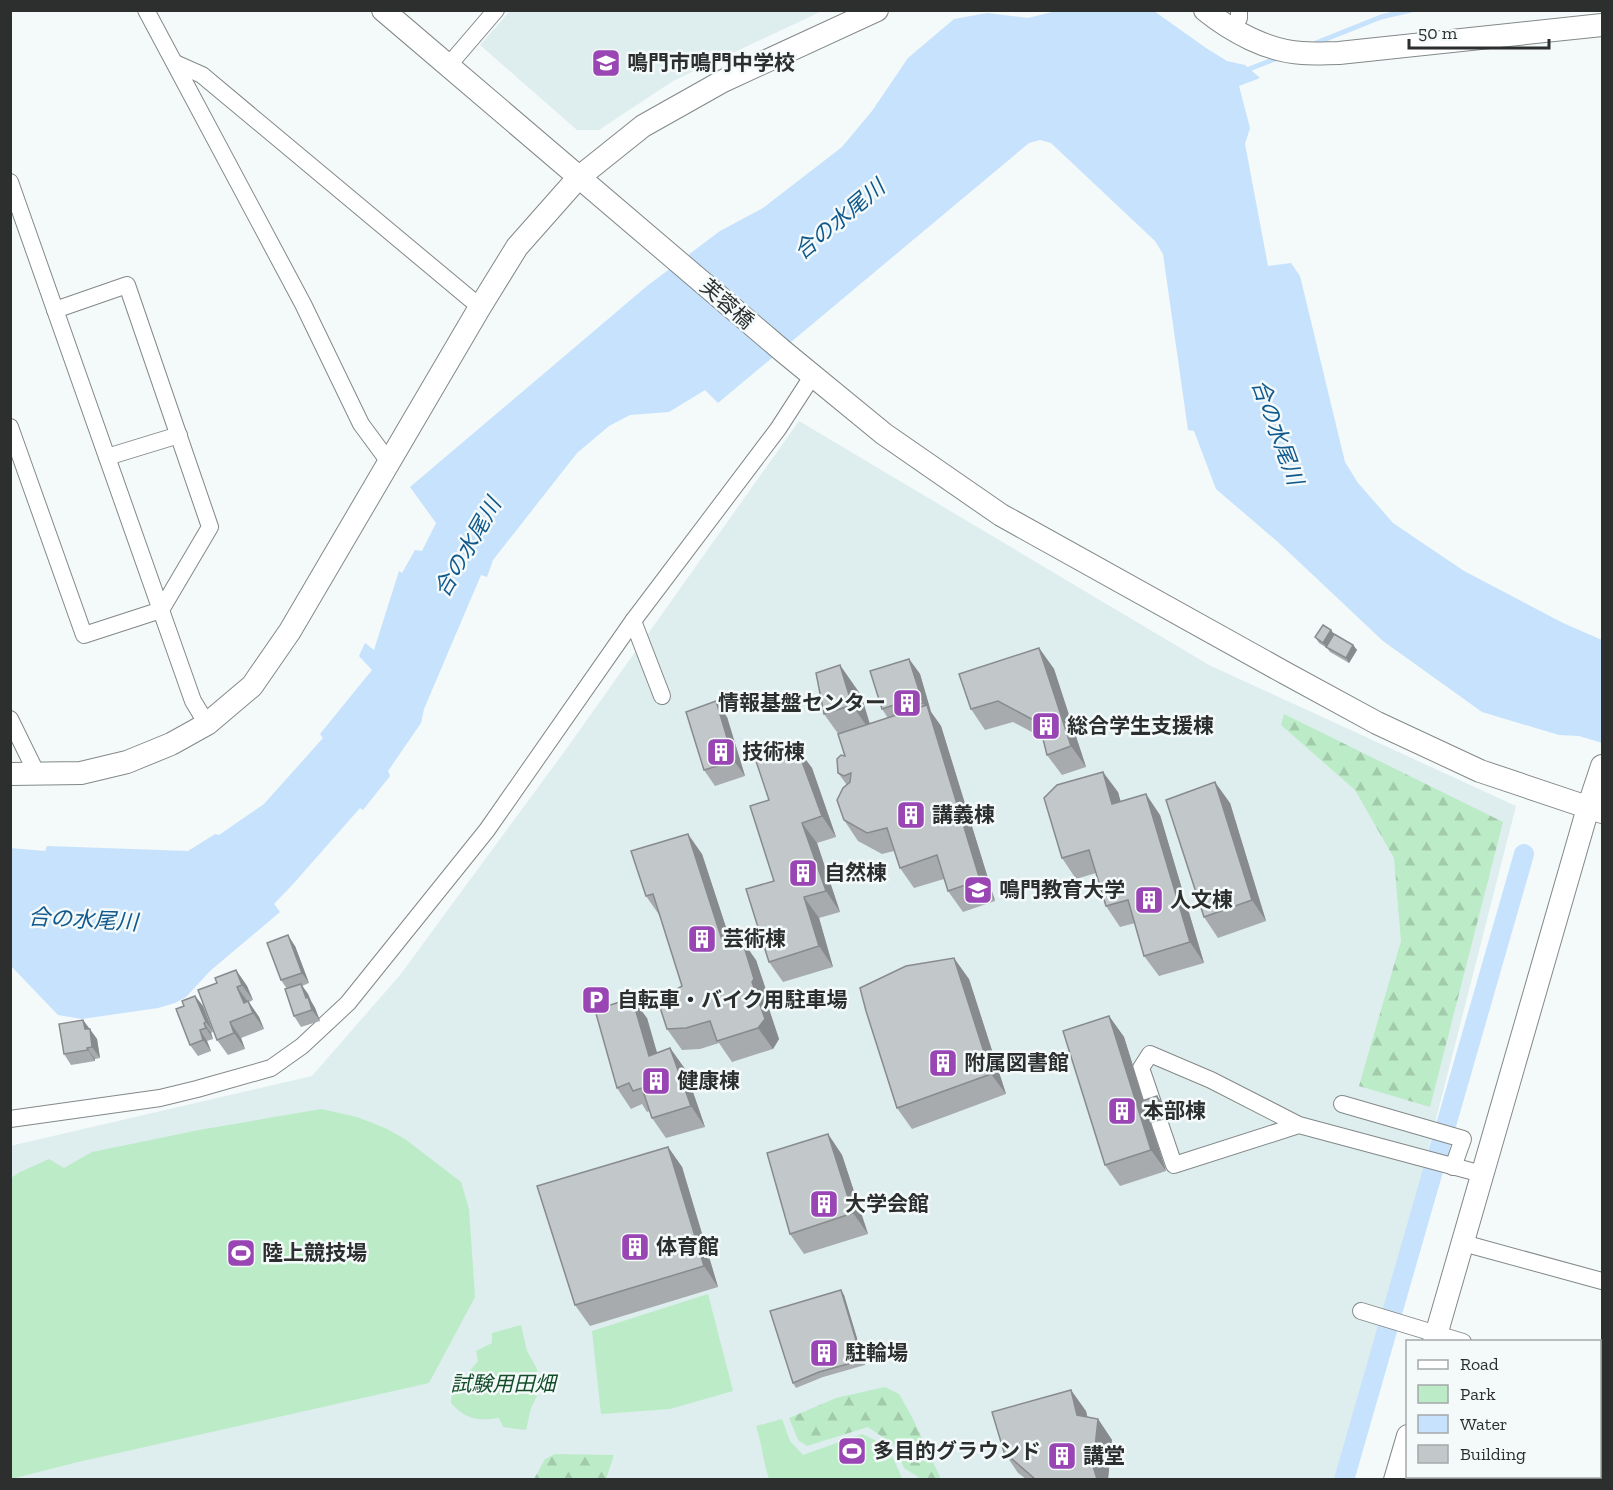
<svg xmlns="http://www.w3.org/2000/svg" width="1613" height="1490" viewBox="0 0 1613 1490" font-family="'Zilla Slab','Noto Sans JP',serif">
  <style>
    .built { fill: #deedee }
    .green { fill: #bcecc7 }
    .forest { fill: url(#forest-firs) }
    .water { fill: #c6e2fc }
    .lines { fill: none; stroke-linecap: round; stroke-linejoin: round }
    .stream { stroke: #c6e2fc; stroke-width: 5 }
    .canal { stroke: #c6e2fc; stroke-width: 20 }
    .street-casing { stroke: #838888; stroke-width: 18 }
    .secondary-casing { stroke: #838888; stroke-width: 24 }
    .street { stroke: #fff; stroke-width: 16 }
    .secondary { stroke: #fff; stroke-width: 22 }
    .wall { fill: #a7abad }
    .shaded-wall { fill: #888b8d }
    .building { fill: #c2c7c9; stroke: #888b8d; stroke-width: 1.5 }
    .labels { text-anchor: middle; stroke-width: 5; stroke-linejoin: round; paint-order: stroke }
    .poi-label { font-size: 21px; font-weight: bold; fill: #2d2f2f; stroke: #f4f9fa; text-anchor: start }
    .street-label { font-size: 21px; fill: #2d2f2f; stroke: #f4f9fa }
    .park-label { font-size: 21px; font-style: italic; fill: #124d28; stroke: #f4f9fa }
    .water-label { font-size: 22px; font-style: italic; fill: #10598d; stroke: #f4f9fa }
  </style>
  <defs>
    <pattern id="forest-firs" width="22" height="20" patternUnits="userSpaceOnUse" patternTransform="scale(1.5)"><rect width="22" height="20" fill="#bcecc7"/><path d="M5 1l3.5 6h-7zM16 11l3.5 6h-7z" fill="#a2cbab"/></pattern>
  </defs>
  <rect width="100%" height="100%" fill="#f4f9fa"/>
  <g class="built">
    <polygon points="510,11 510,10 822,11 673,81 599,130 577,130 480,45"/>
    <polygon points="799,421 1209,665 1516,806 1344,1479 11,1479 10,1146 312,1076 400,975 567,748"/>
  </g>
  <g class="green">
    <polygon points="321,1109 357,1117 385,1128 405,1139 461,1182 469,1209 475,1297 429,1383 78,1462 11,1479 11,1178 20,1172 49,1159 64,1168 92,1152 199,1130"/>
    <polygon points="708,1294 733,1391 670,1409 601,1414 592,1331"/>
    <path d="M 521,1325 L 527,1351 L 537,1369 L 537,1396 L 531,1408 L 526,1430 L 503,1427 L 499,1418 C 478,1421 466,1420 451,1403 L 452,1393 L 478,1361 L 476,1351 L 492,1343 L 492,1333 Z"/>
    <path d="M 782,1419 L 790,1441 L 803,1455 L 862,1434 C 889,1446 891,1452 902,1478 L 908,1479 L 769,1479 C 763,1461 762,1444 756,1426 Z"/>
  </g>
  <g class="forest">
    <polygon points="1284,714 1503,822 1430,1107 1359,1086 1401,941 1394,858 1355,790 1281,725"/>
    <polygon points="885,1387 899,1394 912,1417 941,1479 919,1479 918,1477 904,1468 894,1445 868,1427 807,1446 798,1440 789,1418 836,1398"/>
    <polygon points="555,1454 614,1455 606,1479 534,1479 545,1459"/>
  </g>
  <polygon class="water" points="1056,11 1154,11 1206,48 1227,61 1245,65 1260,78 1239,86 1250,128 1245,144 1268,266 1291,263 1300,276 1345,462 1358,483 1393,523 1464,571 1563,623 1602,640 1602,743 1579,736 1559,735 1482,712 1383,641 1279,543 1216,489 1194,431 1188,430 1163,254 1155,241 1051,143 1040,140 1029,143 718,403 705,390 669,412 630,415 609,426 577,453 493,560 487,577 481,575 424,709 421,723 388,771 390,776 363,810 360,808 294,883 274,904 280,912 210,971 186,997 175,1003 158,1008 82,1019 58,1015 11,966 10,848 45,851 47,846 188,851 215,834 219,835 264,804 323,738 320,734 372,670 359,656 365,643 374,650 399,571 402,573 415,550 422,551 436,523 410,487 647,286 720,231 763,208 842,147 872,111 908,58 954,19 987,13 1028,18"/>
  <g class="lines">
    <g class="stream">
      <polyline points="1311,45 1381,17 1411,10"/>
      <polyline points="1244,71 1280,57"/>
    </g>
    <polyline class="canal" points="1344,1480 1524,854"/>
    <g class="street-casing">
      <g id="street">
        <polyline points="146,10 303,304 361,424 389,462"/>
        <polyline points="1233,30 1239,18 1239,10"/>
        <polyline points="175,63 202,75 480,307"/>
        <polyline points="448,66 496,10"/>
        <polyline points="10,182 193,701 207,724"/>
        <polyline points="10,427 84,635 161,610 210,527 127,285 55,310"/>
        <polyline points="107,457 179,435"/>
        <polyline points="633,621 662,696"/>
        <polyline points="10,719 37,774"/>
        <polyline points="1342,1104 1463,1139 1453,1167"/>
        <polyline points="10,1119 160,1098 197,1089 271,1068 302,1046 348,1003 487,830 633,621 778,429 813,375"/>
        <polyline points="1299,1125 1174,1165 1141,1068 1150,1054 1211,1080 1299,1125 1482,1174"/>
        <polyline points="1463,1243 1602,1281"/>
        <polyline points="1361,1311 1463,1342"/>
        <polyline points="1600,1380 1602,1381"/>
        <polyline points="1587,1476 1597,1480"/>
        <polyline points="1544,1480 1544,1476"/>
      </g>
    </g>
    <g class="secondary-casing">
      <g id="secondary">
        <polyline points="383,10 784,352 884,434 1001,515 1287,674 1377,723 1480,771 1602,812"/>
        <path d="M 1205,10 C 1232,32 1268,51 1302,53 C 1315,54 1327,53 1339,53 L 1602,25"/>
        <polyline points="10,774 81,773 127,762 171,744 207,724 252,686 290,631 480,307 517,247 578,178 643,126 723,81 877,10"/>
        <polyline points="1434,1342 1588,808 1602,766"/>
        <polyline points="1395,1480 1408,1436"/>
      </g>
    </g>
    <use href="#street" class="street"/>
    <use href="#secondary" class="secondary"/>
  </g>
  <g class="wall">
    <polygon points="1334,634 1353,645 1357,650 1349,663 1330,652 1327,648 1319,643 1315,637"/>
    <polygon points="1039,648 1054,669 1086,767 1062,775 1047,755 1043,738 1013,722 985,730 971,709"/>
    <polygon points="909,659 920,674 931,712 941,726 995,901 963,912 948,891 944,879 914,888 900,868 894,851 882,854 858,841 844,820 847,785 838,773 845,756 839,735 824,714 861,695 870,724 888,718 882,709"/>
    <polygon points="727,717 745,776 715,786 704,770"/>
    <polygon points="797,748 812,768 836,837 817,843 840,912 819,918 833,967 783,982 769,962 774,881 769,800"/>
    <polygon points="1118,792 1120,801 1160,815 1204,963 1159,976 1144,956 1135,923 1120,927 1106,906 1096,873 1076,879 1062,858"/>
    <polygon points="1230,803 1266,921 1218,938 1204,917"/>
    <polygon points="702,854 731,943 756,960 769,999 767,1003 779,1039 773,1049 732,1062 719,1043 700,1049 682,1050 667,1029 682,986 660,916 646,896"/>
    <polygon points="295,946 309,983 302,986 308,994 311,1001 315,1008 320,1021 301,1027 294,1016 287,989 281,980"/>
    <polygon points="236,970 247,986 253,1000 249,1002 259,1017 264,1029 241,1038 245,1049 228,1055 217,1040 217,983"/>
    <polygon points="969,979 1006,1094 912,1129 897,1108"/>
    <polygon points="195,996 203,1006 213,1032 211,1033 213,1039 207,1041 211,1051 198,1056 190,1045 184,1006"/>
    <polygon points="1109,1016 1124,1037 1144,1100 1161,1101 1167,1119 1151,1123 1166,1171 1120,1186 1105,1165"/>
    <polygon points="647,1018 657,1053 670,1048 685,1069 705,1127 666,1138 652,1118 650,1111 647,1112 642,1104 631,1109 617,1088"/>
    <polygon points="83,1020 97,1039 100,1058 95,1059 95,1061 71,1065 64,1054"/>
    <polygon points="828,1134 842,1155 868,1234 804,1254 790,1234"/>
    <polygon points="668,1147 682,1167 718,1287 590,1326 575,1305"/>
    <polygon points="844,1295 865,1365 823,1377 796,1388 793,1383"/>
    <polygon points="1086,1411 1087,1417 1098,1419 1112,1440 1108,1479 1026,1479 1018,1473 1004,1452"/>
  </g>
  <g class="shaded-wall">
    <polygon points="1331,630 1335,635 1327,648 1323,643"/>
    <polygon points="1353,645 1357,650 1349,663 1346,658"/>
    <polygon points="1039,648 1054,669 1086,767 1071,746"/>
    <polygon points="909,659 920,674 931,712 941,726 995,901 980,880 929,712 923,703"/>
    <polygon points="840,665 861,695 873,735 852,705"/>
    <polygon points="716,701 727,717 745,776 734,761"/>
    <polygon points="797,748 812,768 836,837 822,816"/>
    <polygon points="1103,772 1118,792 1127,824 1112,804"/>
    <polygon points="1215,782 1230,803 1266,921 1252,900"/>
    <polygon points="1146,794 1160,815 1204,963 1190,942"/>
    <polygon points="802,823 817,843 840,912 826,891"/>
    <polygon points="688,834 702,854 739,967 724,946"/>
    <polygon points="804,897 819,918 833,967 819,946"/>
    <polygon points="288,935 295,946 309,983 302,973"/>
    <polygon points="742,940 756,960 769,999 767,1003 779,1039 773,1049 758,1028 752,982"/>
    <polygon points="954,958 969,979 1006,1094 991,1074"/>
    <polygon points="236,970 247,986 253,1000 242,985"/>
    <polygon points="301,984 308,994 311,1001 315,1008 320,1021 312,1010 306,998"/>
    <polygon points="237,987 248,1002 244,1003"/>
    <polygon points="195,996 203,1006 213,1032 206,1022"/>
    <polygon points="632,998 647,1018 664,1077 649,1056"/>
    <polygon points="248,1001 259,1017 264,1029 253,1013"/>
    <polygon points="1109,1016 1124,1037 1149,1118 1148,1118 1151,1123 1166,1171 1151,1150"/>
    <polygon points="83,1020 97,1039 100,1058 92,1047 85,1029"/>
    <polygon points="230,1022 241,1038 245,1049 234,1033"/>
    <polygon points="204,1023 211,1033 213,1039 206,1028"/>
    <polygon points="200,1030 207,1041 211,1051 203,1040"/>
    <polygon points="87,1048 95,1059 95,1061 88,1050"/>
    <polygon points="670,1048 685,1069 705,1127 691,1106"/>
    <polygon points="1157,1096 1161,1101 1167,1119 1163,1113"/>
    <polygon points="828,1134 842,1155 868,1234 853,1213"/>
    <polygon points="668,1147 682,1167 718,1287 704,1266"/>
    <polygon points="841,1290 844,1295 865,1365 862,1360"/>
    <polygon points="1071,1390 1086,1411 1092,1436 1077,1415"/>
    <polygon points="1098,1419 1112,1440 1108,1479 1097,1479 1093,1466"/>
  </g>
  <g class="building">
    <polygon points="1323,625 1331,630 1323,643 1315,637"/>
    <polygon points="1334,634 1353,645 1346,658 1326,647"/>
    <polygon points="1039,648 1071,746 1047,755 1039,723 998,701 971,709 959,674"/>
    <polygon points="909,659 923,703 896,711 894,705 882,709 870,671"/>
    <polygon points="840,665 852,705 824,714 816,673"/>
    <polygon points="716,701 734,761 704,770 686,712"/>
    <polygon points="927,705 980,880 948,891 937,855 900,868 887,828 867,833 844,820 837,800 843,788 850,782 851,773 844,776 838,773 837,759 841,755 845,756 838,734"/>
    <polygon points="797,748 822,816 802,823 826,891 804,897 819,946 769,962 746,889 774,881 750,806 769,800 756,761"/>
    <polygon points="1103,772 1112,804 1146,794 1190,942 1144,956 1128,900 1106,906 1089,850 1062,858 1044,798 1057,785"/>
    <polygon points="1215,782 1252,900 1204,917 1166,800"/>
    <polygon points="688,834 724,946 742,940 754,979 752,982 765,1019 758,1028 717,1041 710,1021 686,1028 667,1029 658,1001 682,986 653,894 646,896 631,851"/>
    <polygon points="288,935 302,973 281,980 267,943"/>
    <polygon points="954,958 991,1074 897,1108 866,1011 860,988 906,966"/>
    <polygon points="236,970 242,985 237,987 244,1003 248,1001 253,1013 230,1022 234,1033 217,1040 198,990 217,983 215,978"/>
    <polygon points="301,984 306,998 308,997 312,1010 294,1016 285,989"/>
    <polygon points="195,996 206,1022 204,1023 206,1028 200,1030 203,1040 190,1045 176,1009 184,1006 182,1001"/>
    <polygon points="632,998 649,1056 670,1048 691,1106 652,1118 642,1088 633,1091 629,1083 617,1088 595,1010"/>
    <polygon points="1109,1016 1151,1150 1105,1165 1063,1031"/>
    <polygon points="83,1020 85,1029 90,1029 92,1047 87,1048 88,1050 64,1054 59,1024"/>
    <polygon points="1157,1096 1163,1113 1148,1118 1142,1101"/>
    <polygon points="828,1134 853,1213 790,1234 767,1153"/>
    <polygon points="668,1147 704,1266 575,1305 537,1186"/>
    <polygon points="841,1290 862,1360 819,1372 793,1383 770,1311"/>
    <polygon points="1071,1390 1077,1415 1098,1419 1093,1466 1097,1479 1035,1479 1004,1452 992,1412"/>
  </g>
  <defs>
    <g id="school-square" transform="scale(1.5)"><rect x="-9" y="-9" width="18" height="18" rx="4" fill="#9945b4" stroke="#f4f9fa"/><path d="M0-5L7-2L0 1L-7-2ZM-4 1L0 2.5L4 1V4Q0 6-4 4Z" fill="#fff"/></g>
    <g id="building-square" transform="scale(1.5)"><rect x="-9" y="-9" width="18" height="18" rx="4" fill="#9945b4" stroke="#f4f9fa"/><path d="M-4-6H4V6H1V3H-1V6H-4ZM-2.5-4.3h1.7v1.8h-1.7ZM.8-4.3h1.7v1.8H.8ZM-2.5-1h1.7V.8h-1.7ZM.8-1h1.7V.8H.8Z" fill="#fff"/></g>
    <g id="university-square" transform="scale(1.5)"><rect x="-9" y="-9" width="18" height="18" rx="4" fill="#9945b4" stroke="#f4f9fa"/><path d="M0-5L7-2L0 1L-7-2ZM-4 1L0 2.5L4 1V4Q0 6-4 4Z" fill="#fff"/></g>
    <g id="parking-square" transform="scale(1.5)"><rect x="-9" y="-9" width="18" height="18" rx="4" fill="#9945b4" stroke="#f4f9fa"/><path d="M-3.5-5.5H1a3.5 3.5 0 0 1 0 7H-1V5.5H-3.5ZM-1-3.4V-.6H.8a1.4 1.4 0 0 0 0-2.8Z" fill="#fff"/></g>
    <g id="stadium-square" transform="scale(1.5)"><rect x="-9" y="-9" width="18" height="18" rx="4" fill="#9945b4" stroke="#f4f9fa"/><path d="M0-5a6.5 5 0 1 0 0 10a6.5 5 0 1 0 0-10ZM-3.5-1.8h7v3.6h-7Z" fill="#fff"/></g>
  </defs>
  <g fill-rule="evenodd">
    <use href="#school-square" x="606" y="63"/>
    <use href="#building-square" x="907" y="703"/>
    <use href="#building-square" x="1046" y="726"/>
    <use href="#building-square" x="721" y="752"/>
    <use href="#building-square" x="911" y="815"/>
    <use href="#building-square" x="803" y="873"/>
    <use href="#university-square" x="978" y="890"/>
    <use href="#building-square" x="1149" y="900"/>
    <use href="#building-square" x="702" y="939"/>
    <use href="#parking-square" x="596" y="1000"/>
    <use href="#building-square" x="943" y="1063"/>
    <use href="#building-square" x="656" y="1081"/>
    <use href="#building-square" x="1122" y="1111"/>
    <use href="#building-square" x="824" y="1204"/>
    <use href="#building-square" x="635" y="1247"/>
    <use href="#stadium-square" x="241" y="1253"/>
    <use href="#building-square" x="824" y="1353"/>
    <use href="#stadium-square" x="852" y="1451"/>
    <use href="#building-square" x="1062" y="1456"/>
  </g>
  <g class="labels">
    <g class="poi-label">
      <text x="627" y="70">鳴門市鳴門中学校</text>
      <text x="886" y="710" text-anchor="end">情報基盤センター</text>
      <text x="1067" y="733">総合学生支援棟</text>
      <text x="742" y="759">技術棟</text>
      <text x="932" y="822">講義棟</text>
      <text x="824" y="880">自然棟</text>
      <text x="999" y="897">鳴門教育大学</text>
      <text x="1170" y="907">人文棟</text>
      <text x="723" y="946">芸術棟</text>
      <text x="617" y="1007">自転車・バイク用駐車場</text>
      <text x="964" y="1070">附属図書館</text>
      <text x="677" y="1088">健康棟</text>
      <text x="1143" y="1118">本部棟</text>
      <text x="845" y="1211">大学会館</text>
      <text x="656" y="1254">体育館</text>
      <text x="262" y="1260">陸上競技場</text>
      <text x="845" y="1360">駐輪場</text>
      <text x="873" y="1458">多目的グラウンド</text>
      <text x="1083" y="1463">講堂</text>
    </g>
    <g class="street-label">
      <text transform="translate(727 304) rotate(41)" y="7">芙蓉橋</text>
    </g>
    <g class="park-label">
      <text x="503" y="1391">試験用田畑</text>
    </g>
    <g class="water-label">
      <text transform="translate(839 219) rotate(-40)" y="8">合の水尾川</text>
      <text transform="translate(1278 432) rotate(70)" y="8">合の水尾川</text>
      <text transform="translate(467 547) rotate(-60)" y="8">合の水尾川</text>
      <text transform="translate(83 919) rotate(3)" y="8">合の水尾川</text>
    </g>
  </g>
  <rect width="1613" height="1490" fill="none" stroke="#2d2f2f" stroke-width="24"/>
  <rect x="1406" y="1340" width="195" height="138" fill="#f4f9fa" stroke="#a4a8a9" stroke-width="1.5"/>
  <rect x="1418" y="1360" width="30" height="9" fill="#ffffff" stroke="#a4a8a9" stroke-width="1.5"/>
  <text x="1460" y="1370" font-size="18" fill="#2d2f2f">Road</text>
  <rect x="1418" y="1385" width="30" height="18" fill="#bcecc7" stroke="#a4a8a9" stroke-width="1.5"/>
  <text x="1460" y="1400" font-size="18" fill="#2d2f2f">Park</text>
  <rect x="1418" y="1415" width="30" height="18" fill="#c6e2fc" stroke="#a4a8a9" stroke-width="1.5"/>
  <text x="1460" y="1430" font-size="18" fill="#2d2f2f">Water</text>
  <rect x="1418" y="1445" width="30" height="18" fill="#c2c7c9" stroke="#a4a8a9" stroke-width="1.5"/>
  <text x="1460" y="1460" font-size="18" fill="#2d2f2f">Building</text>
  <path d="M1409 39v9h140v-9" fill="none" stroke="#2d2f2f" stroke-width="3"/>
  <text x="1418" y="39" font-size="18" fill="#2d2f2f" stroke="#f4f9fa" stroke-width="4.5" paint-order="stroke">50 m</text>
</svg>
